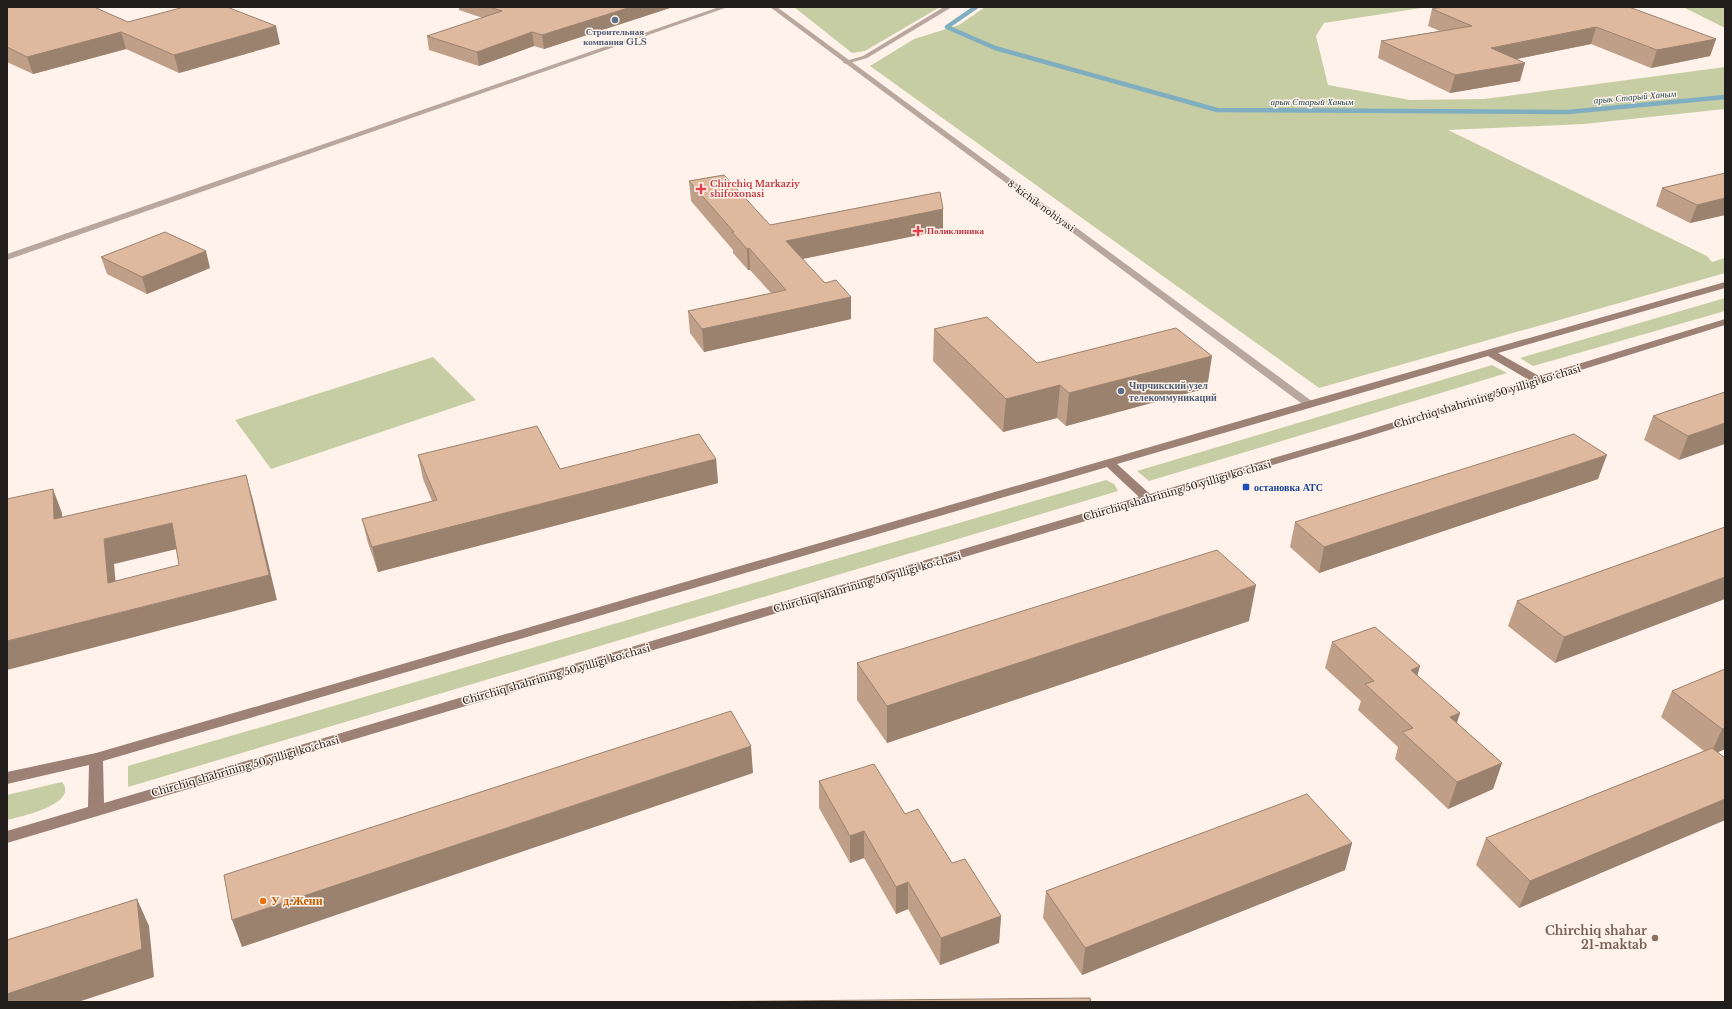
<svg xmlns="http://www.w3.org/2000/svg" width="1732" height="1009" viewBox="0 0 1732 1009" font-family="'Libre Baskerville',serif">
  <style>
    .green { fill: #c7cda3 }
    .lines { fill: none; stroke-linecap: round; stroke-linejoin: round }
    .stream { stroke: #7faec0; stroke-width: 4.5 }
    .minor { fill: #b9a79d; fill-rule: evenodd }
    .tertiary { fill: #b9a79d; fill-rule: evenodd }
    .secondary { fill: #9c8174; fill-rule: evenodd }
    .wall { fill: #bf9f88 }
    .shaded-wall { fill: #9b826f }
    .building { fill: #deb99e; stroke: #9b826f; fill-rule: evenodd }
    .service-dot { fill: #5c6f8a; stroke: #fef2ea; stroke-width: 1.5 }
    .health-dot { fill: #e0444e; stroke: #fef2ea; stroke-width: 1.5 }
    .transit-dot { fill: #1a4fb4; stroke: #fef2ea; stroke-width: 1.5 }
    .food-dot { fill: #e8710a; stroke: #fef2ea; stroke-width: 1.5 }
    .education-dot { fill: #8d6e63; stroke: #fef2ea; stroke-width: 1.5 }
    .labels { text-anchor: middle; stroke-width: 3; stroke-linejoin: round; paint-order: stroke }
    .far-service-label { font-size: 9px; font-weight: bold; fill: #4e5e75; stroke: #fef2ea }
    .far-water-label { font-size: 9px; font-style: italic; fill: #133d4b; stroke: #fef2ea }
    .far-health-label { font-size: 9px; font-weight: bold; fill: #be3a42; stroke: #fef2ea; text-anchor: start }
    .far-street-label { font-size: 9px; fill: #211d1a; stroke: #fef2ea }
    .service-label { font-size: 10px; font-weight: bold; fill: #4e5e75; stroke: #fef2ea; text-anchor: start }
    .street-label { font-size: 10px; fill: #211d1a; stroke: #fef2ea }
    .transit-label { font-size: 10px; font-weight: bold; fill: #164399; stroke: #fef2ea; text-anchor: start }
    .near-food-label { font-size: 12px; font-weight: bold; fill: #c56008; stroke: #fef2ea; text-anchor: start }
    .near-education-label { font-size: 12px; font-weight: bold; fill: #785e54; stroke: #fef2ea; text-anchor: end }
  </style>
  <rect width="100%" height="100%" fill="#fef2ea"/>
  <g class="green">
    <polygon points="794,7 940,7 865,51 852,53"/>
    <polygon points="985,7 1428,7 1324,23 1316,36 1328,85 1410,100 1484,99 1725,67 1725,109 1584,124 1448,130 1707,256 1712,262 1725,258 1725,273 1319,388 870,66 914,39 959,25"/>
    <polygon points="1683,7 1725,7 1725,28"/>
    <polygon points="1725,298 1725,311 1533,366 1520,358"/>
    <polygon points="433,357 476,400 271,469 235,420"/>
    <polygon points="1492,365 1507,373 1149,481 1137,471"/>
    <polygon points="1106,480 1114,484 1118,491 128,787 128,766"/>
    <path d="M 62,782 C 80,804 19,817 7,820 L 7,795 Z"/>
  </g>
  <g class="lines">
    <polyline class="stream" points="976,7 947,27 995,48 1217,110 1568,112 1725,97"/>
    <g class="minor">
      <polygon points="719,7 728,7 7,260 7,254"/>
      <polygon points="944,7 952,7 867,58 846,64 842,62 863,56"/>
    </g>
    <polygon class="tertiary" points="770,7 777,7 1313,402 1314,404 1313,406 1305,406"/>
    <path class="secondary" d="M 1725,282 L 1725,288 L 1498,353 L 1539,376 L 1725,319 L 1725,325 L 1360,439 L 7,843 L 7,831 L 88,807 L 89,765 L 7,784 L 7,772 L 96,753 L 1305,402 ZM 1488,356 L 1529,380 L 1352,435 L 1150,494 L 1117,464 ZM 1107,467 L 1139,497 L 104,803 L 103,761 Z"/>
  </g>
  <g class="wall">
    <polygon points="7,7 128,22 280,44 179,73 126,49 33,74 7,62"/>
    <polygon points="459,7 673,7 544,49 534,46 479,66 429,50 427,36 483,18 459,10"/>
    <polygon points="1432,9 1716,39 1710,56 1651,68 1591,44 1517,59 1520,81 1450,93 1378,58 1381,41 1440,31 1428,26"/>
    <polygon points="1725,173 1725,215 1690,223 1656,206 1662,188"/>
    <polygon points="689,181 770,225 943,209 943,230 803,259 851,319 704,352 690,333 688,311 771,293 750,270 748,270 733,253 733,250 691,201"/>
    <polygon points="101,257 210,268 147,294 107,274"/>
    <polygon points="934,329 1037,363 1207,388 1066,426 1057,418 1003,432 933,361"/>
    <polygon points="1725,392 1679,460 1644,440 1653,416"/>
    <polygon points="418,455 560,469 716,459 718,483 378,572 368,543 362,519 432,501 423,479"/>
    <polygon points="1598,479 1319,573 1290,547 1295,522"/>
    <polygon points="1725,527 1555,663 1508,626 1517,601"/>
    <polygon points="1249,621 887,743 857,700 857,663"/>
    <polygon points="1332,642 1417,675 1457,723 1502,763 1493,789 1448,809 1395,759 1398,747 1358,710 1361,701 1325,668"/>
    <polygon points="1725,669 1725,749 1717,752 1725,758 1725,820 1519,908 1476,865 1486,838 1704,751 1661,717 1672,691"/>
    <polygon points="819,781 905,814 1001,916 999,943 940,965 908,909 896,914 864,858 850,863 819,808"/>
    <polygon points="1352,843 1345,870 1082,975 1043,918 1046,891"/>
  </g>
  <g class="shaded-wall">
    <polygon points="631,7 673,7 544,49 542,35"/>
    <polygon points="276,26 280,44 179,73 174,55"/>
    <polygon points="1596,27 1591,44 1486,65 1491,48"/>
    <polygon points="121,32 126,49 33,74 27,57"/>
    <polygon points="532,32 534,46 479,66 477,52"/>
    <polygon points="1716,39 1710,56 1651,68 1657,50"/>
    <polygon points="1525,63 1520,81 1450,93 1455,75"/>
    <polygon points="1725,198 1725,215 1690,223 1697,205"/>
    <polygon points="943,209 943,230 787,262 786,241"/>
    <polygon points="749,248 750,270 748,270 747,249"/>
    <polygon points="206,251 210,268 147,294 142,277"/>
    <polygon points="851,297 851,319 704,352 702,329"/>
    <polygon points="1212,356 1207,388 1066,426 1069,393"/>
    <polygon points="1060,385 1057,418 1003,432 1006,399"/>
    <polygon points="1725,423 1725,444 1679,460 1688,436"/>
    <polygon points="1607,455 1598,479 1319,573 1324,547"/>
    <polygon points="716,459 718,483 378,572 372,547"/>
    <polygon points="246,475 253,500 277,600 7,670 7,641 269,575"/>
    <polygon points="53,489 62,513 64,544 54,519"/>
    <polygon points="172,523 181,548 114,564 118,608 108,583 104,539"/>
    <polygon points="1725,577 1725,599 1555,663 1564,637"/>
    <polygon points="1256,585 1249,621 887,743 887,706"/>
    <polygon points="1420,666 1413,692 1411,670"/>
    <polygon points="1460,713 1452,739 1450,717"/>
    <polygon points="1725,728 1725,749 1710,756 1722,729"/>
    <polygon points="751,746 753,773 242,947 232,920"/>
    <polygon points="1502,763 1493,789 1448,809 1457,782"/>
    <polygon points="1725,799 1725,820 1519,908 1530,881"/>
    <polygon points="864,831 864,858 850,863 850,836"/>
    <polygon points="1352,843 1345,870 1082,975 1085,948"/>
    <polygon points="908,882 908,909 896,914 896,887"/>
    <polygon points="137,899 149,926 154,977 78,1002 7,1002 7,994"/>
    <polygon points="1001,916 999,943 940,965 941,938"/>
  </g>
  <g class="building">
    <polygon points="7,7 94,7 128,22 184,7 227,7 276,26 174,55 121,32 27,57 7,47"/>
    <polygon points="489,7 631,7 542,35 532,32 477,52 427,36 502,11"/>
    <polygon points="1445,7 1629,7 1716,39 1657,50 1596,27 1491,48 1525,63 1455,75 1381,41 1472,26 1432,9"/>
    <polygon points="1725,173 1725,198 1697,205 1662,188"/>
    <polygon points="724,175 770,225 940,192 943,209 786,241 825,283 836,280 851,297 702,329 688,311 786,290 749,248 747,249 732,232 734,232 689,181"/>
    <polygon points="165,232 206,251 142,277 101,257"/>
    <polygon points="987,317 1037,363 1176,328 1212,356 1069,393 1060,385 1006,399 934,329"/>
    <polygon points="1725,392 1725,423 1688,436 1653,416"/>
    <polygon points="537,426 560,469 699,434 716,459 372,547 362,519 437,500 418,455"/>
    <polygon points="1574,434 1607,455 1324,547 1295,522"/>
    <path d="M 246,475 L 269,575 L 7,641 L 7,499 L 53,489 L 54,519 ZM 172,523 L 179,565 L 108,583 L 104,539 Z"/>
    <polygon points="1725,527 1725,577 1564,637 1517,601"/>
    <polygon points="1217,550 1256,585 887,706 857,663"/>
    <polygon points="1375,627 1420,666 1411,670 1460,713 1450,717 1502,763 1457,782 1402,732 1413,728 1365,684 1374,681 1332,642"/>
    <polygon points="1725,669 1725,728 1722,729 1672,691"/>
    <polygon points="731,711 751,746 232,920 224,875"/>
    <polygon points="1712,748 1725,758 1725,799 1530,881 1486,838"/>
    <polygon points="874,764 905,814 918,809 952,863 965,859 1001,916 941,938 908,882 896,887 864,831 850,836 819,781"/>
    <polygon points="1307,794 1352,843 1085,948 1046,891"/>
    <polygon points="137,899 142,949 7,994 7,940"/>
    <polygon points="1090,998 1091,1002 673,1002"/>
  </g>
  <g class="service-dot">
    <circle cx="615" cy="20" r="4"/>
    <circle cx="1121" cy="391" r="4"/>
  </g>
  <g class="health-dot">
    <path d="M699 183h4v4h4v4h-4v4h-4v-4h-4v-4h4z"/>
    <path d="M916 225h4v4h4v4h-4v4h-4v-4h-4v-4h4z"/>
  </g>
  <rect class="transit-dot" x="1242" y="483" width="8" height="8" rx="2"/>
  <circle class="food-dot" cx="263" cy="901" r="4"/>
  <circle class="education-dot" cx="1655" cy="938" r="4"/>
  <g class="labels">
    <g class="far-service-label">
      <text x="615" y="35">Строительная<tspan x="615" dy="10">компания GLS</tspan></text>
    </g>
    <g class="far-water-label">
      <text transform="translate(1635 97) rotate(-5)" y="3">арык Старый Ханым</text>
      <text x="1312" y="105">арык Старый Ханым</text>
    </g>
    <g class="far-health-label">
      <text x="710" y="187">Chirchiq Markaziy<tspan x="710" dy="10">shifoxonasi</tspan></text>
      <text x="927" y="234">Поликлиника</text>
    </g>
    <g class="far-street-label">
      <text transform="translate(1041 206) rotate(36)" y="3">8-kichik nohiyasi</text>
    </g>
    <g class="service-label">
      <text x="1129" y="389">Чирчикский узел<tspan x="1129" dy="12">телекоммуникаций</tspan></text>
    </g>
    <g class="street-label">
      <text transform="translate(1487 396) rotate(-17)" y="4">Chirchiq shahrining 50 yilligi koʻchasi</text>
      <text transform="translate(1177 490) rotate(-16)" y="4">Chirchiq shahrining 50 yilligi koʻchasi</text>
      <text transform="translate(867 582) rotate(-16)" y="4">Chirchiq shahrining 50 yilligi koʻchasi</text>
      <text transform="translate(556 674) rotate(-16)" y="4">Chirchiq shahrining 50 yilligi koʻchasi</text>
      <text transform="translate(245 766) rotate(-16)" y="4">Chirchiq shahrining 50 yilligi koʻchasi</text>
    </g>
    <g class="transit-label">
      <text x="1254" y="491">остановка АТС</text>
    </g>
    <g class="near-food-label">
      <text x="271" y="905">У д.Жени</text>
    </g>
    <g class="near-education-label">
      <text x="1647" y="935">Chirchiq shahar<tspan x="1647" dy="14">21-maktab</tspan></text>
    </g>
  </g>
  <rect width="1732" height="1009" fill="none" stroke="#211d1a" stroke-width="16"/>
</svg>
